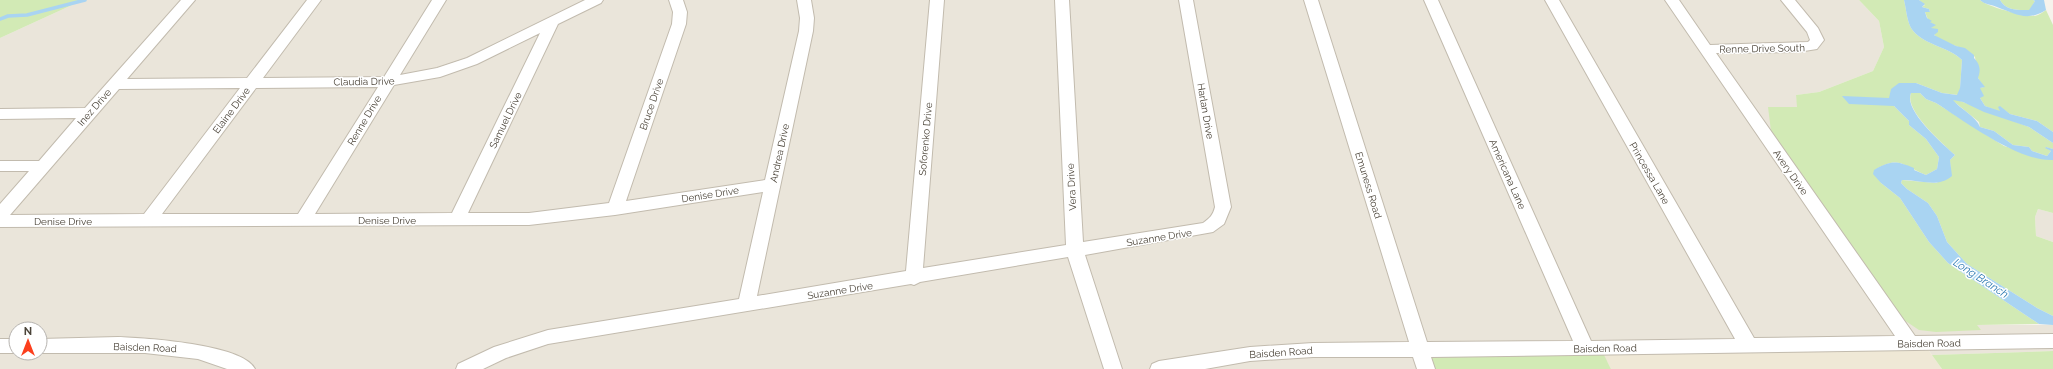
<svg xmlns="http://www.w3.org/2000/svg" width="2053" height="369" viewBox="0 0 2053 369" font-family="Raleway,sans-serif">
  <style>
    .residential { fill: #eae5da; fill-rule: evenodd }
    .education { fill: #efe8d6 }
    .green { fill: #d2eab5 }
    .water { fill: #a9d4f2 }
    .lines { fill: none; stroke-linecap: round; stroke-linejoin: round }
    .stream { stroke: #a9d4f2; stroke-width: 3.5 }
    .minor-casing { stroke: #c2bbae; stroke-width: 2 }
    .minor { fill: #fff; fill-rule: evenodd }
    .labels { text-anchor: middle; stroke-width: 3; stroke-linejoin: round; paint-order: stroke }
    .street-label { font-size: 10px; fill: #4b4439; stroke: #fff }
    .water-label { font-size: 11px; font-style: italic; fill: #2e7ab2; stroke: #fff }
  </style>
  <rect width="100%" height="100%" fill="#f6f3ec"/>
  <g class="residential">
    <path d="M 83,0 L 1859,0 L 1879,21 L 1884,47 L 1873,71 L 1819,92 L 1796,95 L 1798,107 L 1980,330 L 1976,325 L 2053,325 L 2053,351 L 1932,355 L 1927,348 L 1431,369 L 0,369 L 0,38 ZM 16,329 L 40,329 L 40,353 L 16,353 Z"/>
    <polygon points="2038,209 2053,213 2053,242 2036,236 2035,217"/>
  </g>
  <polygon class="education" points="1927,348 1942,369 1611,369 1603,353"/>
  <g class="green">
    <polygon points="0,0 83,0 0,38"/>
    <path d="M 1859,0 L 1904,0 C 1906,8 1907,21 1911,28 C 1922,45 1948,46 1962,60 L 1960,89 L 1958,95 L 1942,93 L 1916,83 L 1894,106 L 1909,121 L 1909,125 L 1926,139 L 1939,157 L 1937,169 L 1926,175 C 1903,166 1899,155 1875,170 L 1881,183 L 1900,198 L 1929,242 L 1948,263 L 2039,324 L 1977,325 L 1981,330 L 1936,332 L 1919,330 L 1904,320 L 1771,131 L 1768,107 L 1797,107 L 1796,95 L 1819,92 L 1873,71 L 1884,47 L 1879,21 Z"/>
    <path d="M 1919,0 L 1980,0 C 1987,7 2024,16 2035,16 C 2039,15 2043,12 2046,10 L 2053,25 L 2053,132 L 2037,121 L 2010,114 L 2000,107 L 2000,112 L 1985,106 L 1980,98 L 1980,88 L 1984,87 L 1978,78 L 1975,57 C 1965,46 1950,46 1938,38 C 1933,35 1933,31 1930,28 L 1935,25 L 1929,22 L 1925,12 L 1930,12 L 1929,9 L 1922,7 L 1925,5 Z"/>
    <path d="M 2000,0 L 2033,0 L 2035,1 L 2030,10 C 2018,10 2006,11 2000,0 Z"/>
    <path d="M 1911,93 L 1920,93 L 1926,99 L 1936,103 L 2004,146 L 2053,160 L 2053,213 L 2038,209 L 2035,217 L 2036,236 L 2053,242 L 2053,316 L 2037,308 L 1967,264 L 1947,242 L 1937,216 L 1928,203 L 1907,189 L 1901,183 L 1902,180 L 1936,183 L 1951,176 L 1950,160 L 1955,155 C 1943,144 1904,110 1911,93 Z"/>
    <polygon points="1955,99 2029,127 2053,143 2053,149 2045,147 2051,151 2047,156 2032,151 2029,147 2013,145 1994,131 1980,127 1979,122 1952,100"/>
    <polygon points="2053,351 2053,369 1942,369 1932,355"/>
    <polygon points="1603,353 1611,369 1431,369 1427,356"/>
  </g>
  <g class="water">
    <path d="M 1904,0 L 1919,0 L 1925,4 L 1922,7 L 1929,9 L 1930,12 L 1925,12 L 1927,18 L 1932,21 L 1930,22 L 1936,25 L 1931,28 L 1938,29 L 1938,32 L 1934,35 L 1956,46 L 1965,48 L 1974,55 L 1974,58 C 1980,64 1981,70 1978,78 L 1985,87 L 1980,88 L 1984,96 L 1980,98 L 1985,106 L 2000,111 L 1998,107 L 2000,106 L 2010,114 L 2037,121 L 2053,132 L 2053,143 L 2029,127 L 1984,112 L 1963,102 L 1953,100 C 1960,109 1976,116 1980,127 L 1994,131 L 2013,145 L 2029,147 L 2032,151 L 2047,156 L 2051,151 L 2045,148 L 2046,147 L 2053,149 L 2053,160 C 2019,162 1966,122 1936,103 L 1926,99 L 1920,93 L 1911,93 C 1903,110 1943,144 1955,155 L 1950,160 L 1952,176 C 1937,189 1919,179 1902,180 L 1901,183 L 1907,189 L 1928,203 L 1937,216 L 1947,242 L 1967,264 L 2037,308 L 2053,316 L 2053,325 L 2039,324 L 1948,263 L 1929,242 L 1900,198 L 1881,183 L 1873,174 L 1874,170 C 1892,160 1896,161 1914,168 L 1914,170 L 1926,175 L 1937,169 L 1939,157 L 1926,139 L 1909,125 L 1909,121 L 1894,106 L 1849,104 L 1842,96 L 1889,98 L 1891,89 L 1899,83 L 1916,83 L 1942,93 L 1957,95 L 1960,88 L 1962,60 C 1948,46 1922,45 1911,28 C 1907,21 1906,8 1904,0 Z"/>
    <path d="M 1980,0 L 2000,0 C 2006,11 2018,10 2029,10 L 2035,1 L 2033,0 L 2044,0 L 2046,10 C 2027,22 2016,14 1997,7 C 1990,4 1985,5 1980,0 Z"/>
  </g>
  <g class="lines">
    <polyline class="stream" points="0,19 8,16 27,15 85,0"/>
    <g class="minor-casing">
      <g id="minor">
        <path d="M 181,0 L 195,0 L 127,79 L 247,78 L 307,0 L 321,0 L 263,78 L 384,77 L 432,0 L 446,0 L 400,75 L 437,68 L 467,58 L 585,0 L 603,0 L 601,3 L 558,24 L 468,213 L 529,213 L 609,203 L 672,24 L 673,12 L 669,0 L 683,0 L 687,12 L 686,24 L 626,201 L 765,180 L 799,31 L 800,18 L 797,0 L 811,0 L 814,18 L 813,31 L 757,296 L 906,271 L 930,0 L 944,0 L 923,268 L 1066,245 L 1055,0 L 1069,0 L 1083,242 L 1203,223 C 1210,218 1213,215 1215,207 L 1179,0 L 1193,0 L 1231,207 L 1224,224 L 1213,232 L 1085,255 L 1122,369 L 1104,369 L 1068,257 L 920,282 L 914,285 L 911,284 L 548,344 L 506,358 L 483,369 L 456,369 L 458,364 L 494,347 L 548,330 L 739,299 L 763,192 L 615,215 L 529,225 L 0,227 L 0,204 L 29,171 L 0,171 L 0,161 L 39,161 L 76,118 L 0,119 L 0,109 L 85,108 ZM 540,33 L 452,213 L 315,214 L 394,85 L 440,77 L 477,64 ZM 378,87 L 298,214 L 162,214 L 256,88 ZM 240,88 L 144,214 L 10,215 L 119,89 Z"/>
        <polygon points="1304,0 1318,0 1427,342 1573,341 1424,0 1438,0 1591,341 1735,339 1545,0 1559,0 1754,338 1895,336 1665,0 1679,0 1710,45 1808,42 1810,40 1807,32 1781,0 1795,0 1818,28 1824,40 1817,49 1798,52 1716,53 1915,336 2053,334 2053,348 1431,357 1435,369 1417,369 1413,357 1313,357 1250,361 1205,369 1150,369 1152,364 1159,361 1250,347 1313,343 1409,342"/>
        <path d="M 118,337 C 145,338 243,344 255,369 L 227,369 L 198,359 L 145,353 L 39,353 L 40,339 Z"/>
        <polygon points="0,339 16,339 17,353 0,353"/>
      </g>
    </g>
    <use href="#minor" class="minor"/>
  </g>
  <g class="labels">
    <g class="street-label">
      <text transform="translate(1762 48) rotate(-1)" y="4">Renne Drive South</text>
      <text transform="translate(364 81) rotate(-1)" y="4">Claudia Drive</text>
      <text transform="translate(651 104) rotate(-71)" y="4">Bruce Drive</text>
      <text transform="translate(94 107) rotate(-49)" y="4">Inez Drive</text>
      <text transform="translate(231 110) rotate(-53)" y="4">Elaine Drive</text>
      <text transform="translate(1206 111) rotate(80)" y="4">Harlan Drive</text>
      <text transform="translate(364 120) rotate(-59)" y="4">Renne Drive</text>
      <text transform="translate(505 120) rotate(-64)" y="4">Samuel Drive</text>
      <text transform="translate(925 139) rotate(-85)" y="4">Soforenko Drive</text>
      <text transform="translate(779 153) rotate(-78)" y="4">Andrea Drive</text>
      <text transform="translate(1791 172) rotate(55)" y="4">Avery Drive</text>
      <text transform="translate(1650 173) rotate(60)" y="4">Princessa Lane</text>
      <text transform="translate(1508 174) rotate(66)" y="4">Americana Lane</text>
      <text transform="translate(1369 185) rotate(73)" y="4">Emuness Road</text>
      <text transform="translate(1071 187) rotate(-93)" y="4">Vera Drive</text>
      <text transform="translate(710 194) rotate(-9)" y="4">Denise Drive</text>
      <text x="387" y="224">Denise Drive</text>
      <text x="63" y="225">Denise Drive</text>
      <text transform="translate(1159 237) rotate(-9)" y="4">Suzanne Drive</text>
      <text transform="translate(840 290) rotate(-9)" y="4">Suzanne Drive</text>
      <text transform="translate(1929 343) rotate(-1)" y="4">Baisden Road</text>
      <text transform="translate(145 347) rotate(2)" y="4">Baisden Road</text>
      <text transform="translate(1605 348) rotate(-1)" y="4">Baisden Road</text>
      <text transform="translate(1281 352) rotate(-4)" y="4">Baisden Road</text>
    </g>
    <g class="water-label">
      <text transform="translate(1981 278) rotate(33)" y="4">Long Branch</text>
    </g>
  </g>
  <g transform="translate(28 341)"><circle r="19" fill="#ffffff" stroke="#b7b4b0"/>
  <path d="M0-3L7 15L0 10L-7 15Z" fill="#fc3f1d"/>
  <text y="-6" font-size="11" font-weight="bold" text-anchor="middle" fill="#4b4439">N</text>
  </g>
</svg>
